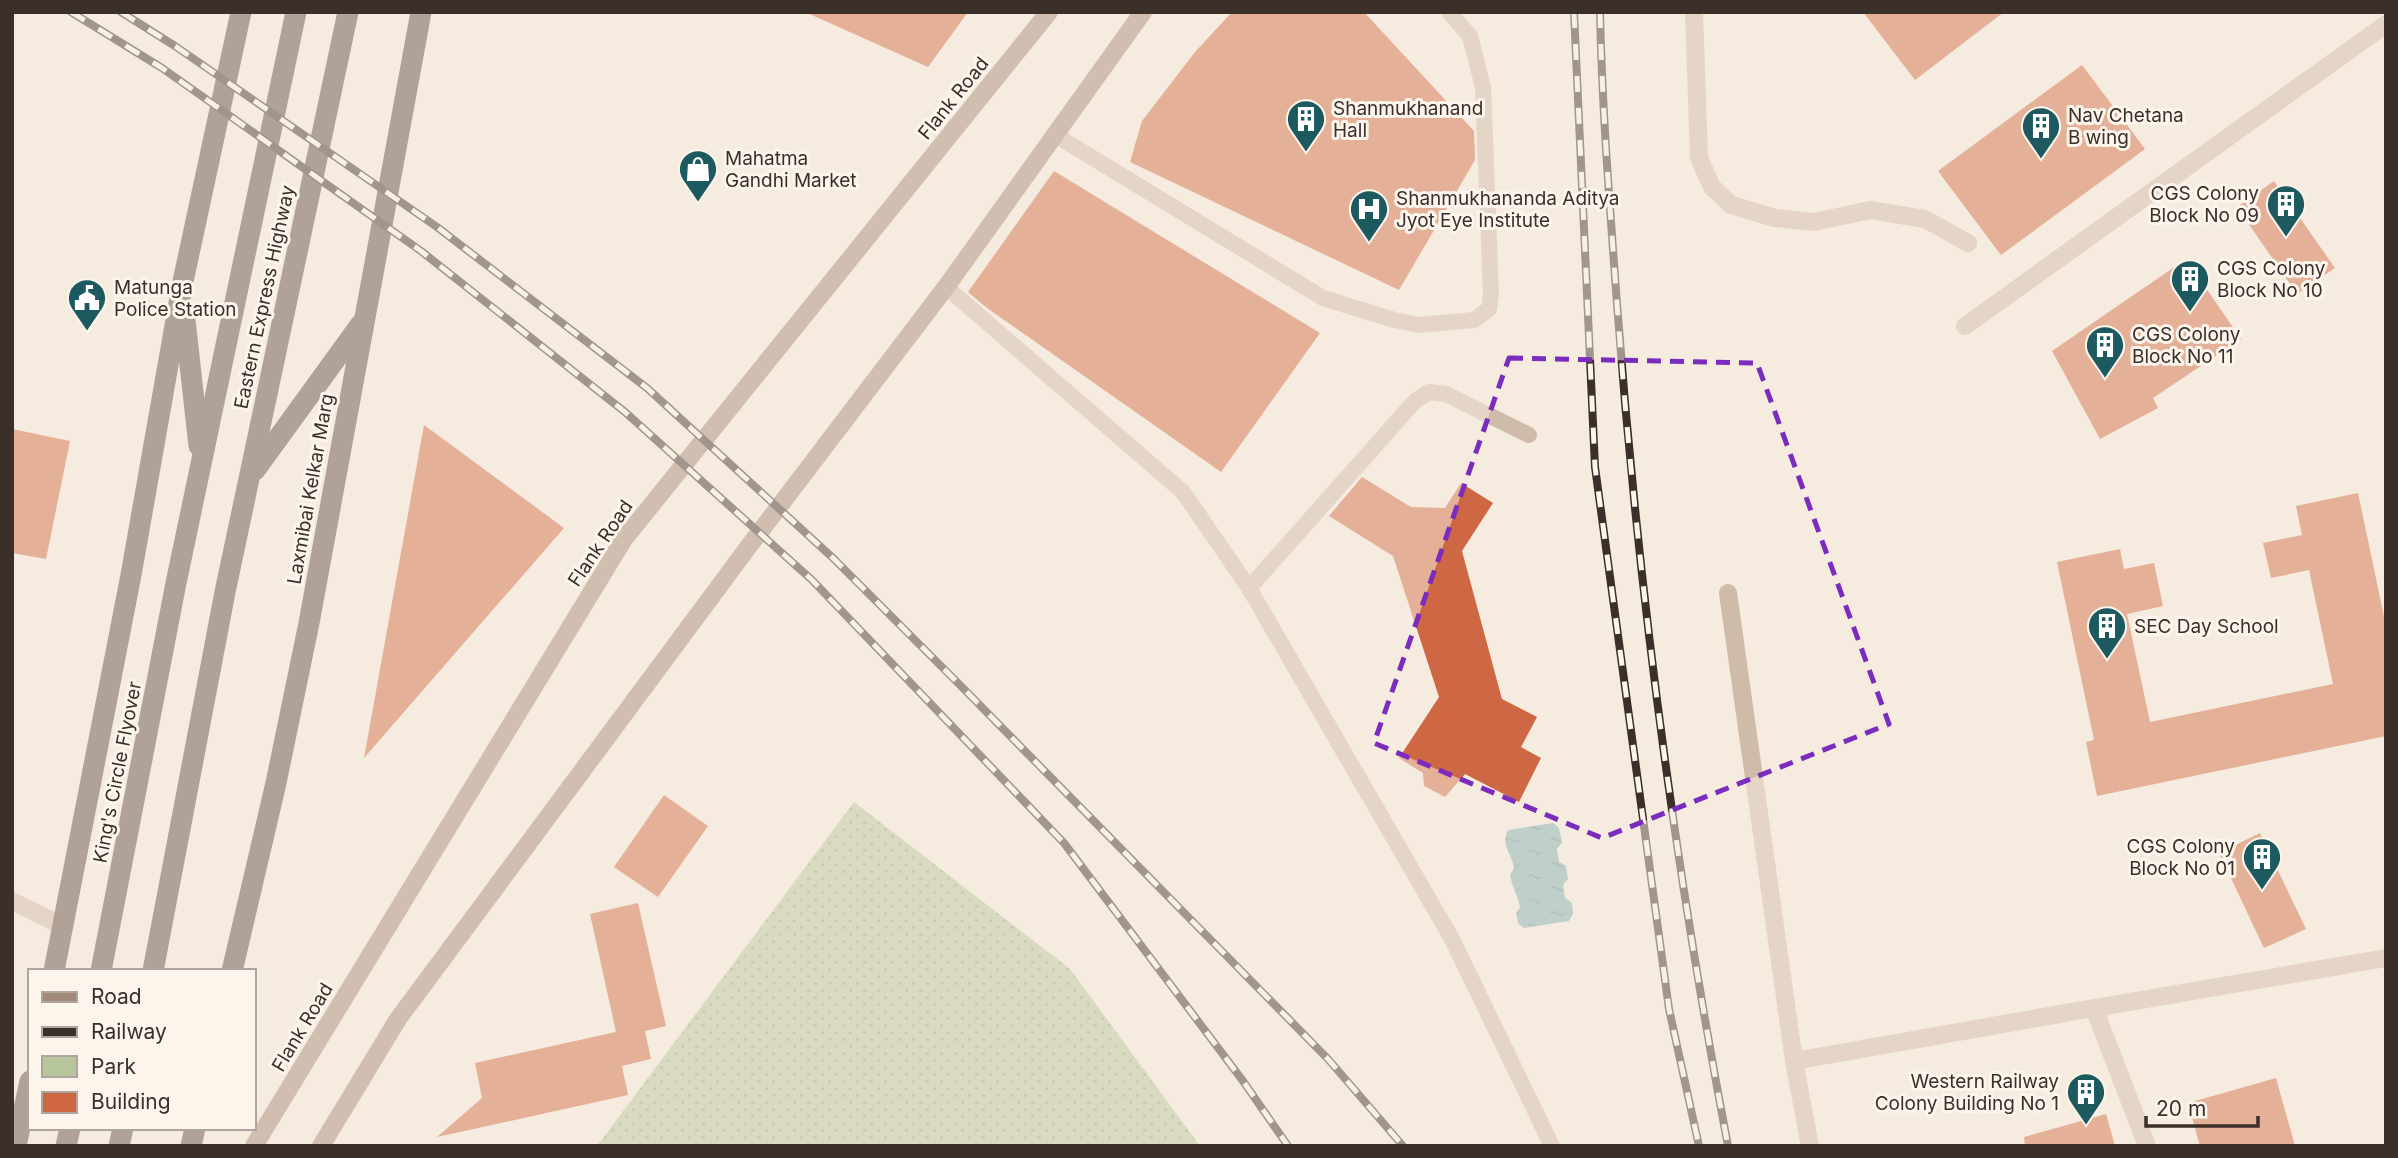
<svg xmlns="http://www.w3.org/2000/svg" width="2398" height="1158" viewBox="0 0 2398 1158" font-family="Inter,sans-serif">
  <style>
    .green { fill: url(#green-dots) }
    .water { fill: url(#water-ripples) }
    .building { fill: #ce6844 }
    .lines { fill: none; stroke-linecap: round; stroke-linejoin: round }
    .lane { stroke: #cebbaa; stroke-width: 16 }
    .street { stroke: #cebbaa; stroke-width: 18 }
    .secondary { stroke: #a28a7a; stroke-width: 18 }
    .highway { stroke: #5c4940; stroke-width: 21 }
    .rail-casing { stroke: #3b2f2a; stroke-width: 8 }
    .rail { stroke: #fbf5ec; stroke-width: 5; stroke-dasharray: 16; stroke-linecap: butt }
    .marked { fill: none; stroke: #7b2cbf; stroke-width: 5; stroke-dasharray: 14 9; stroke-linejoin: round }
    .labels { text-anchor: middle; stroke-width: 6; stroke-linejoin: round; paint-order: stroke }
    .street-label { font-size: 19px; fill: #3b2f2a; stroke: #fbf5ec }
    .poi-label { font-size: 19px; fill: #3b2f2a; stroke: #fbf5ec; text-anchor: start }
  </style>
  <defs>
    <pattern id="green-dots" width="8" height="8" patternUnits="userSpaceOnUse" patternTransform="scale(1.75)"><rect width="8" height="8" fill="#b7c59d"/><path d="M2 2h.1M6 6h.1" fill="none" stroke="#96a080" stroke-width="1.8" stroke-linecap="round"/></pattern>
    <pattern id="water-ripples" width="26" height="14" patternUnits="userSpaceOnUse" patternTransform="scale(1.75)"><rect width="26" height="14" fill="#7cb0b4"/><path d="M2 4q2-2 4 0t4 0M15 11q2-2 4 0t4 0" fill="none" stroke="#679093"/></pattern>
  </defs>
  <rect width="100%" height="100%" fill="#f5ebdf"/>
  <polygon class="green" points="854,802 1070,969 1200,1146 597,1146"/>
  <path class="water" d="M 1553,823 L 1559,828 L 1562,842 L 1557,849 L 1559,862 L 1566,866 L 1568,879 L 1563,885 L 1565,898 L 1572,903 L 1573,914 L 1569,921 L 1524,928 L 1518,923 L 1516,912 L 1520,908 C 1518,895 1512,887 1510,875 L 1514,868 C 1512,854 1500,845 1508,830 Z"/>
  <g class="building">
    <polygon points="805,12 968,12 928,67"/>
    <polygon points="1232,12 1364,12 1474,131 1475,160 1399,290 1130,162 1142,121 1195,52"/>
    <polygon points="1863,12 2004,12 1915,80"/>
    <polygon points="2082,65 2145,149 2001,255 1938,171"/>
    <polygon points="1054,171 1320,333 1221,472 987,308 968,292"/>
    <polygon points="2274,181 2335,268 2297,294 2237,207"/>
    <polygon points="2186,259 2241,339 2153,398 2158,408 2100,439 2052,351"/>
    <polygon points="424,425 564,528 364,758"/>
    <polygon points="12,429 70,441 46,559 12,553"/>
    <polygon points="1362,477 1411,507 1445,508 1461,483 1493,503 1462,551 1502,699 1537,717 1521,747 1541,758 1519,802 1465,774 1445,797 1424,786 1423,773 1399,758 1439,697 1393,556 1329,516"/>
    <polygon points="2358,493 2386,626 2386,736 2097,796 2086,742 2094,740 2057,562 2120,549 2124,569 2154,563 2163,606 2127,614 2150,722 2333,684 2309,570 2271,578 2263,543 2302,535 2296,506"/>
    <polygon points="664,795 708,826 658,897 614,867"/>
    <polygon points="2260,833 2306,929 2264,948 2219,853"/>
    <polygon points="638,903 666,1026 645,1031 651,1059 622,1066 628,1095 437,1137 482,1098 475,1063 616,1032 590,914"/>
    <polygon points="2276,1078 2295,1146 2200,1146 2188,1103"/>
    <polygon points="2106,1114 2115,1146 2025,1146 2024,1137"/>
  </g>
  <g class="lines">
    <g class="lane">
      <polyline points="1055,135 1323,298 1394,320 1419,325 1474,320 1489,309 1491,294 1483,87 1470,36 1449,12"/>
      <polyline points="946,287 1183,492 1249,588 1452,939 1552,1146"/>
      <polyline points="1249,588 1415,401 1429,392 1446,394 1529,435"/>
    </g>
    <g class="street">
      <polyline points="1694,12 1699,158 1712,187 1731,205 1775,218 1814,222 1870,210 1925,219 1968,243"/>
      <polyline points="1965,326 2386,24"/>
      <polyline points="1728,593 1794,1061 2094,1008"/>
      <polyline points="12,901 63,926"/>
      <polyline points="1794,1061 1810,1146"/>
      <polyline points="2147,1146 2094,1008 2386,958"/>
    </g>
    <g class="secondary">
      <polyline points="254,1146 624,539 1049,12"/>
      <polyline points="321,1146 398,1019 749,546 946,287 1143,12"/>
    </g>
    <g class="highway">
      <polyline points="184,311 199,446"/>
      <polyline points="255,470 361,324"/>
      <polyline points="54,971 131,575 182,286 241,12"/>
      <polyline points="101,971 176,583 296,12"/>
      <polyline points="153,971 225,592 348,12"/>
      <polyline points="232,971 276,783 309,623 421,12"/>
      <polyline points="16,1146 30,1081"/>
      <polyline points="66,1146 70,1128"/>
      <polyline points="119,1146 123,1128"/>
      <polyline points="191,1146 195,1128"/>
    </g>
    <g class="rail-casing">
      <g id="rail">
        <polyline points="71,12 162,68 421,251 625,412 812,580 1064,843 1243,1081 1288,1146"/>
        <polyline points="121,12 175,46 437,227 647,388 833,558 958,683 1328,1059 1403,1146"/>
        <polyline points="1574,12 1595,467 1669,1009 1699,1146"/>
        <path d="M 1600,12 C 1602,110 1610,207 1617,304 C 1638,586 1675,868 1728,1146"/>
      </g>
    </g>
    <use href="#rail" class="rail"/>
  </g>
  <path d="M0 0H2398V1158H0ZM 1509,358 L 1757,363 L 1889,724 L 1602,838 L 1374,743 Z" fill="#f5ebdf" fill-opacity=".55" fill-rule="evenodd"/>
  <path class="marked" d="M 1509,358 L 1757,363 L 1889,724 L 1602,838 L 1374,743 Z"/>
  <defs>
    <g id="building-pin" transform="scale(2.0125)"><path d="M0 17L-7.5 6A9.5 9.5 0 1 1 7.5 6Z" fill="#1c5a60" stroke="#fbf5ec"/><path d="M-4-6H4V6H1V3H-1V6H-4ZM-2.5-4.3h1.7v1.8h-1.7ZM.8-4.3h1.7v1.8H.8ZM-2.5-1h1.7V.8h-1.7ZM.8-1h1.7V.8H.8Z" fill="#fff"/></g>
    <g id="shop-pin" transform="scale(2.0125)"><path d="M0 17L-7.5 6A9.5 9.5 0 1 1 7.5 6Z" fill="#1c5a60" stroke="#fbf5ec"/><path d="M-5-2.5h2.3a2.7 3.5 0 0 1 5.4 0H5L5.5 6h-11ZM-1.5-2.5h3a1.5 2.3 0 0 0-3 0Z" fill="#fff"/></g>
    <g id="hospital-pin" transform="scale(2.0125)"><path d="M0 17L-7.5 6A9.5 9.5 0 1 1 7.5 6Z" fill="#1c5a60" stroke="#fbf5ec"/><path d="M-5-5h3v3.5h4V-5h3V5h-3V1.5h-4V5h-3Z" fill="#fff"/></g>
    <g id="civic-pin" transform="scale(2.0125)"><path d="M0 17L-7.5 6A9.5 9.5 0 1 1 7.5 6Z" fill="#1c5a60" stroke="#fbf5ec"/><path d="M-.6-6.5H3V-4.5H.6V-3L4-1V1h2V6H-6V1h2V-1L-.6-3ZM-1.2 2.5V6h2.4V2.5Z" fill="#fff"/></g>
  </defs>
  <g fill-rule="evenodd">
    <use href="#building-pin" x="1306" y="119"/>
    <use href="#building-pin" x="2041" y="126"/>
    <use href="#shop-pin" x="698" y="169"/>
    <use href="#building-pin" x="2286" y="204"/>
    <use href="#hospital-pin" x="1369" y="209"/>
    <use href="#building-pin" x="2190" y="279"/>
    <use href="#civic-pin" x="87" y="298"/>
    <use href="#building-pin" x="2105" y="345"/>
    <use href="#building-pin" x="2107" y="626"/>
    <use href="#building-pin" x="2262" y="857"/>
    <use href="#building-pin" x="2086" y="1092"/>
  </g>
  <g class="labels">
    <g class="street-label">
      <text transform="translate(953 98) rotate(-51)" y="7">Flank Road</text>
      <text transform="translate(264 297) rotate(-78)" y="7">Eastern Express Highway</text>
      <text transform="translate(310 489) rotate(-80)" y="7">Laxmibai Kelkar Marg</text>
      <text transform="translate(600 543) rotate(-56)" y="7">Flank Road</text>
      <text transform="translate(117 772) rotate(-79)" y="7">King's Circle Flyover</text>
      <text transform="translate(302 1027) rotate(-59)" y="7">Flank Road</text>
    </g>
    <g class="poi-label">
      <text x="1333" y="115">Shanmukhanand<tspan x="1333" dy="22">Hall</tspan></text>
      <text x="2068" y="122">Nav Chetana<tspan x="2068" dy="22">B wing</tspan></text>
      <text x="725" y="165">Mahatma<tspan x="725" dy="22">Gandhi Market</tspan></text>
      <text x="2259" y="200" text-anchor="end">CGS Colony<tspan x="2259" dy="22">Block No 09</tspan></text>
      <text x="1396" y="205">Shanmukhananda Aditya<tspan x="1396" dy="22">Jyot Eye Institute</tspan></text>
      <text x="2217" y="275">CGS Colony<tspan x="2217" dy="22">Block No 10</tspan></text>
      <text x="114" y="294">Matunga<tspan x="114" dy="22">Police Station</tspan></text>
      <text x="2132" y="341">CGS Colony<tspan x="2132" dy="22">Block No 11</tspan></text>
      <text x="2134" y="633">SEC Day School</text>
      <text x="2235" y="853" text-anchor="end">CGS Colony<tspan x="2235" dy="22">Block No 01</tspan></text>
      <text x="2059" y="1088" text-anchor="end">Western Railway<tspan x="2059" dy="22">Colony Building No 1</tspan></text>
    </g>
  </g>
  <rect width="2398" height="1158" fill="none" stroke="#3b2f2a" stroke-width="28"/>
  <rect x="28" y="969" width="228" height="161" fill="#fbf5ec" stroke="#aea69e" stroke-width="2"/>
  <rect x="42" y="992" width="35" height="10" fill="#a28a7a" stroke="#aea69e" stroke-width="2"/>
  <text x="91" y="1004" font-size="21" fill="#3b2f2a">Road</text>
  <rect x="42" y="1027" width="35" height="10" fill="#3b2f2a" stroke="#aea69e" stroke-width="2"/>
  <text x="91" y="1039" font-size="21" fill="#3b2f2a">Railway</text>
  <rect x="42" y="1056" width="35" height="21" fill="#b7c59d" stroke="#aea69e" stroke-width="2"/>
  <text x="91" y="1074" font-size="21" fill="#3b2f2a">Park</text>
  <rect x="42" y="1092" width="35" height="21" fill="#ce6844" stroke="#aea69e" stroke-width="2"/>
  <text x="91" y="1109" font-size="21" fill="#3b2f2a">Building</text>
  <path d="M2146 1116v10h112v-10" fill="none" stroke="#3b2f2a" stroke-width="3.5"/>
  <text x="2156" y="1116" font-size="21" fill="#3b2f2a" stroke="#fbf5ec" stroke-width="5" paint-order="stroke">20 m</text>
</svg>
